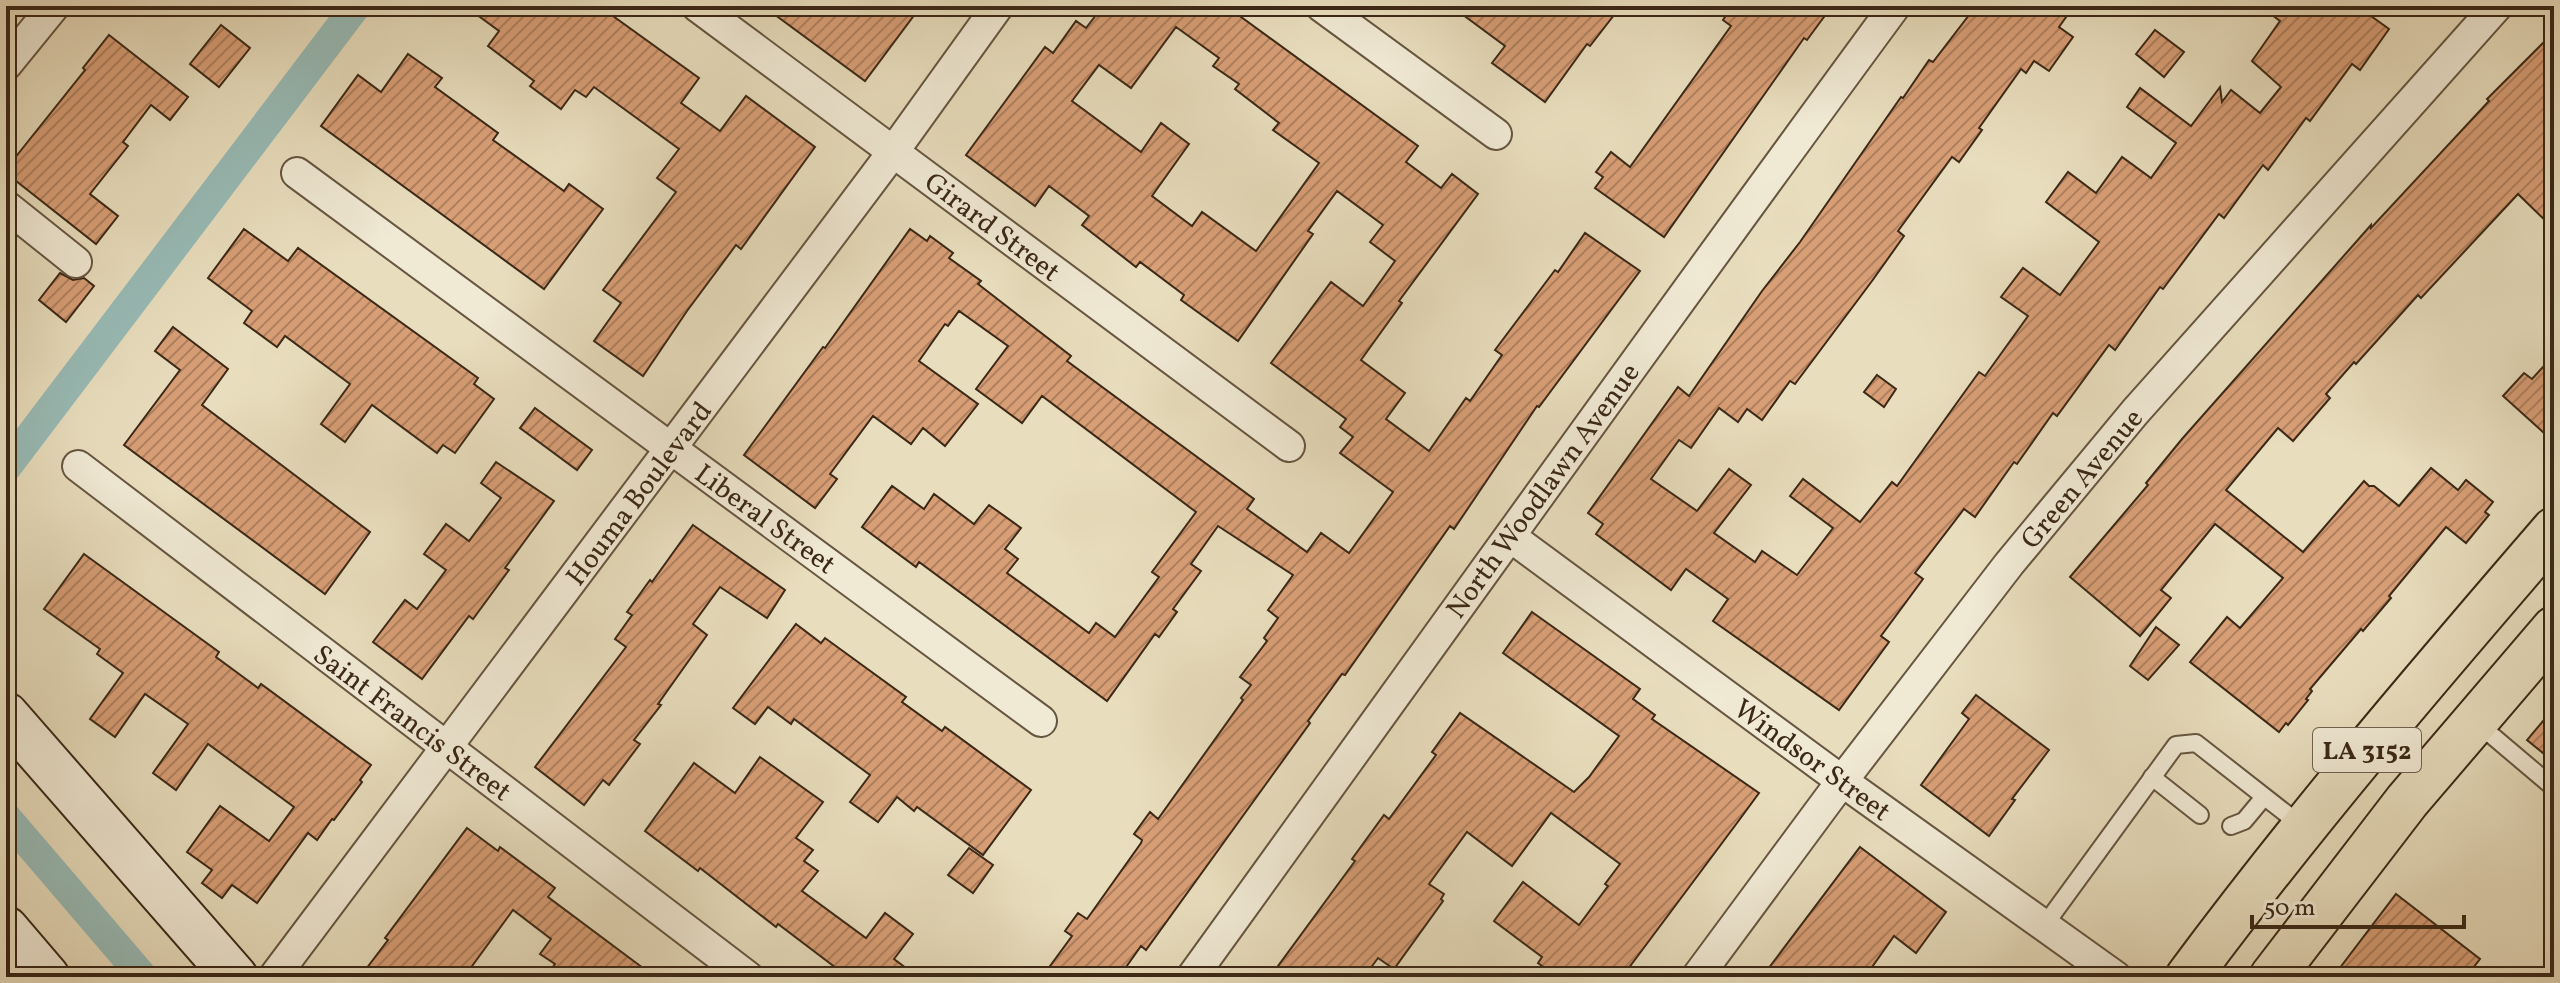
<svg xmlns="http://www.w3.org/2000/svg" width="2560" height="983" viewBox="0 0 2560 983" font-family="Vollkorn,serif">
  <style>
    .lines { fill: none; stroke-linecap: round; stroke-linejoin: round }
    .canal { stroke: #98bbb6; stroke-width: 30 }
    .building { fill: url(#building-hatch); stroke: #3b2817; stroke-width: 2; fill-rule: evenodd }
    .service-casing { stroke: #665540; stroke-width: 20 }
    .minor-casing { stroke: #665540; stroke-width: 34 }
    .secondary-casing { stroke: #3b2817; stroke-width: 48 }
    .trunk-casing { stroke: #3b2817; stroke-width: 48 }
    .service { stroke: #f0e9d4; stroke-width: 16 }
    .minor { stroke: #f0e9d4; stroke-width: 30 }
    .secondary { stroke: #f0e9d4; stroke-width: 44 }
    .trunk { stroke: #e8ddbd; stroke-width: 44 }
    .labels { text-anchor: middle; stroke-width: 6; stroke-linejoin: round; paint-order: stroke }
    .shield { fill: #f0e9d4; stroke: #716250; stroke-width: 2 }
    .shield-label { font-size: 26px; font-weight: bold; fill: #3b2817 }
    .street-label { font-size: 28px; fill: #3b2817; stroke: #f0e9d4 }
  </style>
  <defs>
    <pattern id="building-hatch" width="6" height="6" patternUnits="userSpaceOnUse" patternTransform="scale(2)"><rect width="6" height="6" fill="#d89e76"/><path d="M-1 1l2-2M0 6l6-6M5 7l2-2" fill="none" stroke="#b08160"/></pattern>
  </defs>
  <rect width="100%" height="100%" fill="#e8ddbd"/>
  <filter id="stains"><feTurbulence type="fractalNoise" baseFrequency=".0025" numOctaves="4"/><feColorMatrix values="0 0 0 0 .2 0 0 0 0 .09 0 0 0 0 .02 0 0 0 .5 -.17"/></filter>
  <radialGradient id="worn" r=".72"><stop offset=".6" stop-color="#630" stop-opacity="0"/><stop offset="1" stop-color="#630" stop-opacity=".3"/></radialGradient>
  <g class="lines">
    <g class="canal">
      <polyline points="6,468 356,6"/>
      <polyline points="6,817 143,977"/>
    </g>
  </g>
  <g class="building">
    <polygon points="465,6 599,6 699,78 681,103 720,131 746,96 815,147 741,249 736,245 687,311 643,376 594,341 621,303 603,290 676,192 657,178 679,149 594,87 586,97 575,90 561,109 530,86 534,81 488,46 499,31"/>
    <polygon points="763,6 921,6 865,81"/>
    <path d="M 1103,6 L 1226,6 L 1418,146 L 1406,162 L 1441,188 L 1452,174 L 1478,194 L 1399,301 L 1402,303 L 1361,360 L 1405,393 L 1386,419 L 1429,451 L 1466,398 L 1470,401 L 1502,355 L 1495,350 L 1555,270 L 1558,272 L 1585,233 L 1640,271 L 1539,407 L 1537,406 L 1454,529 L 1450,526 L 1345,675 L 1342,674 L 1308,721 L 1310,723 L 1146,950 L 1141,946 L 1119,977 L 1042,977 L 1072,936 L 1065,931 L 1078,913 L 1087,919 L 1141,843 L 1142,840 L 1134,834 L 1150,812 L 1158,819 L 1243,700 L 1241,698 L 1251,685 L 1240,677 L 1267,641 L 1264,638 L 1278,618 L 1268,610 L 1293,575 L 1218,526 L 1191,564 L 1201,571 L 1173,609 L 1177,612 L 1159,637 L 1155,634 L 1107,701 L 919,562 L 916,567 L 862,527 L 892,486 L 924,509 L 934,494 L 974,524 L 989,505 L 1021,528 L 1005,549 L 1018,559 L 1007,573 L 1089,633 L 1096,623 L 1115,637 L 1159,577 L 1152,572 L 1196,512 L 1042,396 L 1022,423 L 976,389 L 1008,346 L 959,311 L 948,326 L 945,324 L 919,361 L 978,404 L 945,446 L 923,428 L 911,444 L 873,416 L 830,474 L 837,479 L 815,508 L 744,455 L 823,347 L 825,348 L 910,229 L 927,241 L 930,236 L 953,253 L 949,258 L 981,281 L 978,284 L 1071,356 L 1067,361 L 1254,499 L 1247,509 L 1307,552 L 1321,533 L 1349,553 L 1393,492 L 1340,453 L 1353,437 L 1340,427 L 1346,419 L 1271,363 L 1331,282 L 1363,306 L 1395,261 L 1370,242 L 1383,225 L 1337,191 L 1308,231 L 1313,234 L 1238,341 L 1181,300 L 1184,295 L 1140,262 L 1136,267 L 1082,225 L 1089,216 L 1049,186 L 1035,206 L 966,155 L 1045,47 L 1053,53 L 1076,21 L 1086,28 ZM 1176,27 L 1219,58 L 1213,66 L 1239,84 L 1235,89 L 1279,123 L 1273,130 L 1319,163 L 1256,251 L 1202,212 L 1192,226 L 1152,196 L 1189,144 L 1161,123 L 1141,152 L 1072,101 L 1099,65 L 1131,88 Z"/>
    <polygon points="1451,6 1621,6 1590,46 1587,44 1545,102 1492,63 1505,46"/>
    <polygon points="1732,6 1832,6 1807,40 1804,38 1664,237 1595,188 1603,177 1596,172 1611,152 1630,167 1731,26 1723,20"/>
    <polygon points="1976,6 2074,6 2059,27 2073,37 2049,71 2034,61 2026,73 2021,69 1979,128 1982,130 1959,162 1952,157 1898,231 1904,236 1872,281 1795,384 1790,381 1762,420 1747,409 1738,422 1719,408 1691,448 1679,440 1651,479 1697,511 1729,469 1751,485 1714,533 1755,562 1762,551 1797,575 1833,528 1790,496 1803,479 1860,522 1892,482 1897,486 1979,372 1985,376 2028,316 2001,297 2023,268 2060,295 2099,242 2046,202 2068,172 2096,193 2122,157 2151,178 2176,143 2127,107 2140,88 2191,126 2220,87 2222,102 2231,90 2260,113 2281,87 2252,61 2280,21 2260,6 2357,6 2389,29 2360,70 2352,64 2310,121 2306,118 2268,170 2263,165 2224,218 2219,214 2163,289 2160,287 2115,350 2109,345 2057,416 2053,413 2017,464 2014,462 1975,517 1964,509 1915,573 1923,579 1881,636 1889,642 1839,710 1713,621 1728,599 1686,569 1671,590 1596,534 1603,524 1588,513 1678,387 1689,396 1762,291 1800,242 1901,97 1903,98 1929,60 1933,62"/>
    <polygon points="221,25 250,48 219,87 190,64"/>
    <polygon points="2155,30 2184,52 2164,77 2136,54"/>
    <polygon points="2554,32 2554,229 2518,194 2421,298 2418,295 2356,364 2354,362 2326,394 2330,398 2293,441 2278,428 2226,490 2303,552 2364,481 2369,486 2374,486 2399,506 2431,468 2458,490 2466,480 2493,502 2485,512 2489,515 2466,543 2446,527 2389,596 2391,598 2363,631 2361,629 2310,689 2312,691 2306,699 2308,700 2288,725 2286,723 2279,732 2190,662 2227,617 2240,628 2283,578 2215,524 2161,590 2171,598 2140,636 2070,577 2148,485 2146,483 2182,439 2371,225 2371,228 2489,101 2487,99"/>
    <polygon points="109,35 188,97 170,120 151,105 123,142 128,146 90,194 118,216 96,244 6,173 6,169 85,70 83,68"/>
    <polygon points="408,54 442,78 435,87 498,133 493,140 564,191 569,184 603,209 544,289 321,126 358,75 381,92"/>
    <polygon points="244,229 288,261 298,248 478,378 474,384 494,399 455,453 443,445 437,453 372,405 345,442 321,424 350,384 285,336 277,347 244,323 252,311 208,278"/>
    <polygon points="60,273 73,280 84,278 94,286 66,322 39,300"/>
    <polygon points="173,327 228,369 202,405 370,532 325,594 124,445 180,370 155,351"/>
    <polygon points="2554,355 2554,442 2503,396 2524,373 2532,379"/>
    <polygon points="1877,375 1896,389 1884,407 1864,392"/>
    <polygon points="535,408 592,450 577,470 520,428"/>
    <polygon points="496,462 554,501 505,568 509,570 473,619 469,616 422,679 373,642 405,600 417,609 446,570 424,554 446,524 469,541 501,498 481,483"/>
    <polygon points="693,525 785,590 767,618 720,587 693,624 707,635 658,704 661,705 634,740 640,744 609,785 603,780 584,805 535,767 626,647 615,639 632,615 627,612 650,580 652,582"/>
    <polygon points="84,554 219,652 216,657 258,688 261,684 371,765 360,780 362,782 334,820 332,819 317,840 308,833 257,903 232,885 222,898 202,883 212,870 187,852 220,806 269,841 294,807 208,744 176,790 153,773 188,724 145,694 115,737 90,719 123,673 97,654 100,649 44,609"/>
    <polygon points="1532,612 1640,689 1633,699 1655,715 1652,719 1759,793 1737,823 1622,977 1557,977 1538,963 1542,957 1494,921 1523,882 1579,925 1608,886 1605,884 1620,864 1551,813 1512,866 1467,832 1429,884 1444,894 1441,899 1443,901 1394,969 1378,958 1364,977 1270,977 1355,861 1352,859 1384,815 1389,819 1436,755 1432,752 1460,713 1574,792 1589,777 1619,736 1503,653"/>
    <polygon points="796,624 821,643 825,638 906,697 902,702 942,731 945,727 1031,790 983,855 917,807 914,811 897,797 878,822 850,802 870,775 794,719 791,724 768,707 755,724 733,708"/>
    <polygon points="2156,627 2179,645 2148,680 2130,666"/>
    <polygon points="1976,695 2049,750 2012,799 2015,800 1989,836 1921,785 1969,719 1962,713"/>
    <polygon points="2554,708 2554,762 2527,740"/>
    <polygon points="760,757 823,802 796,838 813,850 804,861 818,871 802,891 866,938 885,913 913,934 894,959 918,977 848,977 778,924 776,927 700,868 698,871 645,831 694,763 735,793"/>
    <polygon points="467,828 498,851 500,847 555,888 548,897 655,977 545,977 555,964 540,954 551,939 513,910 464,977 360,977 388,940 385,938"/>
    <polygon points="1860,847 1946,912 1916,953 1894,936 1865,977 1762,977"/>
    <polygon points="969,848 993,865 973,893 948,875"/>
    <polygon points="2396,894 2480,959 2466,977 2333,977"/>
  </g>
  <g class="lines">
    <g class="service-casing">
      <g id="service">
        <polyline points="2476,722 2554,788"/>
        <polyline points="2152,777 2200,815"/>
        <polyline points="2231,826 2244,821 2264,797"/>
        <polyline points="2044,926 2176,745 2196,743 2302,826"/>
      </g>
    </g>
    <g class="minor-casing">
      <g id="minor">
        <polyline points="697,6 1289,446"/>
        <polyline points="1321,6 1496,134"/>
        <polyline points="6,65 54,6"/>
        <polyline points="297,173 1041,721"/>
        <polyline points="6,206 76,262"/>
        <polyline points="78,466 748,977"/>
        <polyline points="1511,537 1842,781 2116,977"/>
        <polyline points="274,977 893,152 998,6"/>
        <path d="M 1192,977 C 1426,653 1658,328 1895,6"/>
        <polyline points="1697,977 1842,781 2009,564 2135,412 2497,6"/>
      </g>
    </g>
    <g class="secondary-casing">
      <g id="secondary">
        <polyline points="6,715 235,977"/>
        <polyline points="6,929 47,977"/>
      </g>
    </g>
    <g class="trunk-casing">
      <g id="trunk">
        <path d="M 2188,977 C 2303,822 2428,676 2554,530"/>
        <polyline points="2272,977 2407,801 2554,629"/>
      </g>
    </g>
    <use href="#service" class="service"/>
    <use href="#minor" class="minor"/>
    <use href="#secondary" class="secondary"/>
    <use href="#trunk" class="trunk"/>
  </g>
  <g class="labels">
    <rect class="shield" x="2313" y="728" width="108" height="44" rx="6"/>
    <g class="shield-label">
      <text x="2367" y="759">LA 3152</text>
    </g>
    <g class="street-label">
      <text transform="translate(993 226) rotate(37)" y="10">Girard Street</text>
      <text transform="translate(2081 478) rotate(-50)" y="10">Green Avenue</text>
      <text transform="translate(1542 490) rotate(-54)" y="10">North Woodlawn Avenue</text>
      <text transform="translate(638 493) rotate(-53)" y="10">Houma Boulevard</text>
      <text transform="translate(766 518) rotate(36)" y="10">Liberal Street</text>
      <text transform="translate(413 722) rotate(37)" y="10">Saint Francis Street</text>
      <text transform="translate(1813 759) rotate(36)" y="10">Windsor Street</text>
    </g>
  </g>
  <rect width="2560" height="983" fill="none" stroke="#e8ddbd" stroke-width="32"/>
  <rect x="8" y="8" width="2544" height="967" fill="none" stroke="#3b2817" stroke-width="4"/>
  <rect x="16" y="16" width="2528" height="951" fill="none" stroke="#3b2817" stroke-width="2"/>
  <path d="M2252 915v12h212v-12" fill="none" stroke="#3b2817" stroke-width="4"/>
  <text x="2264" y="915" font-size="24" fill="#3b2817" stroke="#f0e9d4" stroke-width="6" paint-order="stroke">50 m</text>
  <rect width="100%" height="100%" filter="url(#stains)"/>
  <rect width="100%" height="100%" fill="url(#worn)"/>
</svg>
